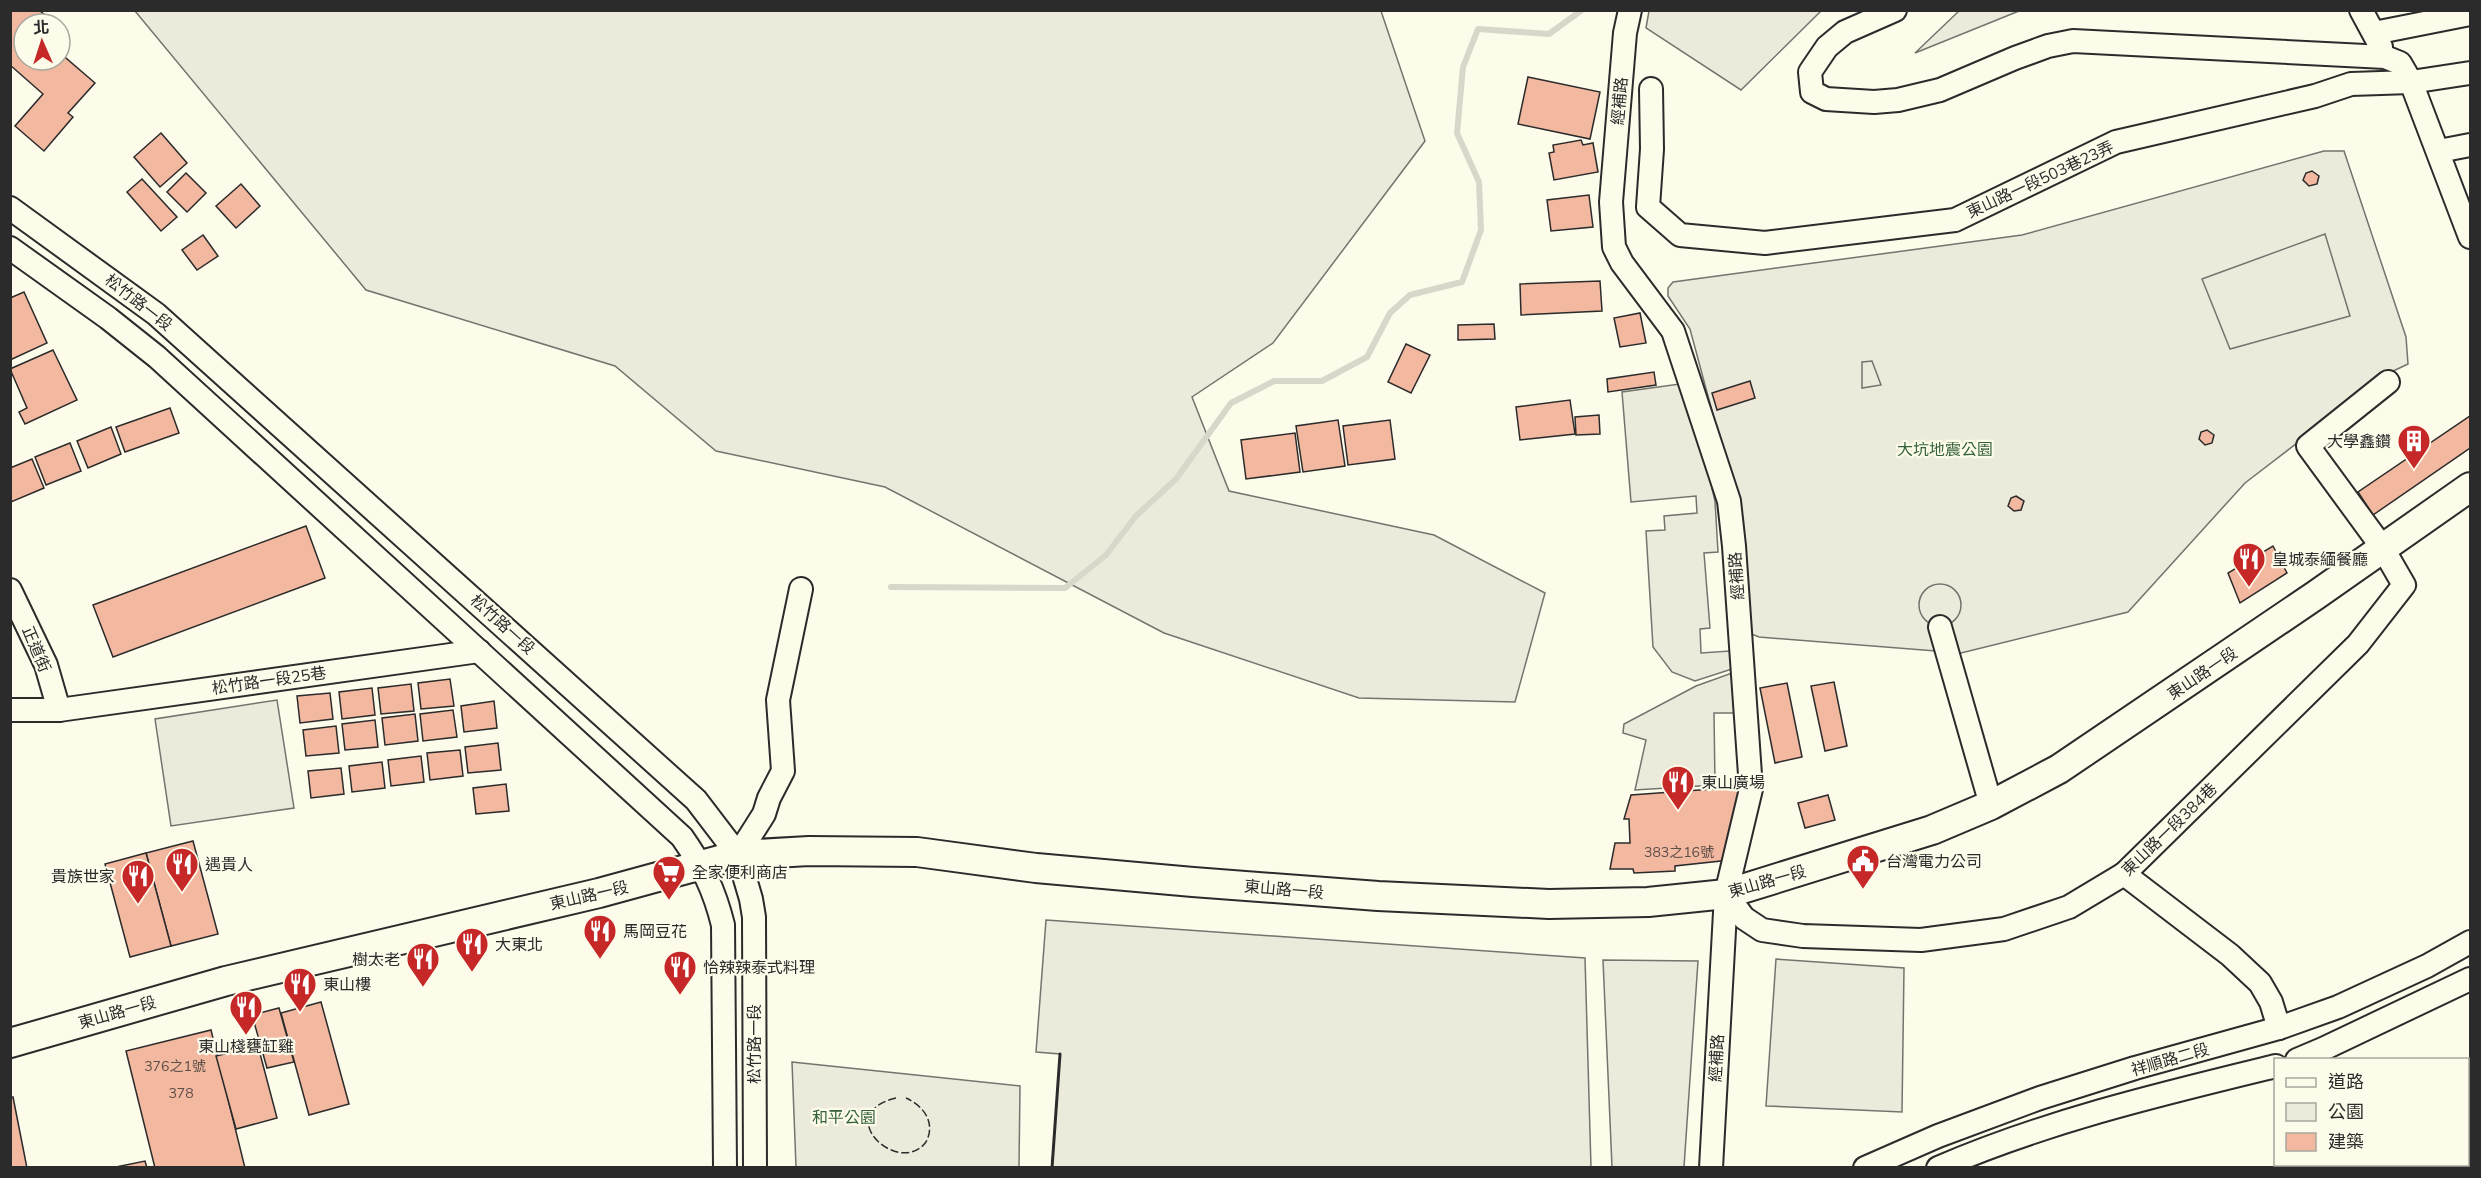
<svg xmlns="http://www.w3.org/2000/svg" width="2481" height="1178" viewBox="0 0 2481 1178" font-family="Mulish,'Noto Sans TC',sans-serif">
  <style>
    .green { fill: #ecebdb; stroke: #74746e; stroke-width: 1.5 }
    .parking { fill: #eceadb; stroke: #74746e; stroke-width: 1.5 }
    .water { fill: #d8d7c9; stroke: #74746e; stroke-width: 1.5 }
    .lines { fill: none; stroke-linecap: round; stroke-linejoin: round }
    .stream { stroke: #d8d7c9; stroke-width: 6 }
    .river { stroke: #d8d7c9; stroke-width: 36 }
    .building { fill: #f2b8a0; stroke: #2b2b2b; stroke-width: 1.5 }
    .minor-casing { stroke: #2b2b2b; stroke-width: 26 }
    .major-casing { stroke: #2b2b2b; stroke-width: 32 }
    .minor { stroke: #fdfbea; stroke-width: 22 }
    .major { stroke: #fdfbea; stroke-width: 28 }
    .fence { stroke: #2b2b2b; stroke-width: 1.5; stroke-dasharray: 8 3; stroke-linecap: butt }
    .wall { stroke: #2b2b2b; stroke-width: 3 }
    .labels { text-anchor: middle; stroke-width: 4.5; stroke-linejoin: round; paint-order: stroke }
    .number-label { font-size: 14px; fill: #5d4e48 }
    .street-label { font-size: 16px; fill: #2b2b2b; stroke: #fdfbea }
    .poi-label { font-size: 16px; fill: #2b2b2b; stroke: #fdfbea; text-anchor: start }
    .park-label { font-size: 16px; fill: #34623c; stroke: #fdfbea }
  </style>
  <rect width="100%" height="100%" fill="#fdfbea"/>
  <g class="green">
    <polygon points="1959,10 2019,11 1915,53 1959,11"/>
    <polygon points="135,11 1381,11 1425,141 1273,343 1192,397 1229,491 1434,535 1545,593 1515,702 1359,698 1164,633 885,487 716,451 615,366 366,290"/>
    <polygon points="1649,11 1649,10 1821,11 1741,90 1646,28"/>
    <polygon points="2324,151 2344,151 2406,337 2408,364 2387,374 2245,483 2128,612 1961,653 1759,637 1749,633 1737,504 1690,329 1668,296 1668,288 1673,282 2022,235"/>
    <polygon points="792,1062 1020,1086 1019,1167 796,1167"/>
  </g>
  <g class="parking">
    <polygon points="2325,234 2350,316 2230,349 2202,279"/>
    <polygon points="1872,361 1881,385 1862,388 1862,362"/>
    <polygon points="1687,383 1715,501 1718,552 1704,553 1710,628 1700,629 1701,653 1730,651 1732,669 1695,681 1672,672 1653,647 1646,531 1665,530 1664,516 1697,513 1696,496 1631,502 1622,392"/>
    <circle cx="1940" cy="605" r="21"/>
    <polygon points="1732,673 1734,713 1714,713 1715,785 1635,790 1646,740 1623,733 1624,724 1696,686"/>
    <polygon points="277,700 294,808 171,826 155,719"/>
    <polygon points="1046,920 1585,958 1591,1167 1052,1167 1060,1054 1036,1052"/>
    <polygon points="1776,959 1904,968 1902,1112 1766,1106"/>
    <polygon points="1603,960 1698,961 1684,1167 1612,1167"/>
  </g>
  <polygon class="water" points="2470,1096 2470,1167 2368,1167 2375,1164 2468,1164 2468,1097"/>
  <g class="lines">
    <polyline class="stream" points="891,587 1065,588 1106,555 1136,516 1176,479 1231,403 1274,381 1322,381 1367,357 1390,313 1410,295 1462,282 1481,230 1479,182 1457,133 1463,67 1478,29 1549,34 1582,10"/>
    <polyline class="river" points="2468,1152 2470,1151"/>
  </g>
  <g class="building">
    <polygon points="10,10 39,10 55,24 24,24 24,60 60,60 60,53 95,83 68,113 73,117 44,151 15,126 43,94 10,65"/>
    <polygon points="1528,77 1600,92 1590,139 1518,124"/>
    <polygon points="161,133 187,163 160,187 134,157"/>
    <polygon points="1581,140 1583,145 1593,143 1598,172 1554,180 1549,153 1554,152 1553,145"/>
    <polygon points="2312,171 2319,176 2317,184 2309,186 2303,180 2306,173"/>
    <polygon points="186,173 206,193 187,212 167,192"/>
    <polygon points="142,179 177,217 161,231 127,192"/>
    <polygon points="241,184 260,206 236,228 216,206"/>
    <polygon points="1589,195 1593,227 1551,231 1547,200"/>
    <polygon points="203,235 218,256 197,270 182,250"/>
    <polygon points="1600,281 1602,311 1521,315 1520,284"/>
    <polygon points="24,292 47,343 10,360 10,298"/>
    <polygon points="1640,313 1646,343 1620,347 1614,318"/>
    <polygon points="1494,324 1495,339 1458,340 1458,325"/>
    <polygon points="1406,344 1430,355 1411,393 1388,382"/>
    <polygon points="53,350 77,400 25,424 19,412 27,408 10,369"/>
    <polygon points="1654,372 1656,385 1608,392 1607,379"/>
    <polygon points="1750,381 1755,398 1717,410 1712,393"/>
    <polygon points="1570,400 1575,434 1520,440 1516,407"/>
    <polygon points="170,408 179,433 125,452 116,427"/>
    <polygon points="1599,415 1600,434 1576,435 1575,417"/>
    <polygon points="2470,416 2470,448 2373,515 2358,492"/>
    <polygon points="1338,420 1345,466 1303,472 1296,426"/>
    <polygon points="1390,420 1395,459 1348,465 1343,426"/>
    <polygon points="111,427 121,454 88,468 77,441"/>
    <polygon points="2207,430 2214,435 2212,443 2205,445 2199,439 2201,432"/>
    <polygon points="1295,433 1300,472 1246,479 1241,440"/>
    <polygon points="70,443 81,471 46,485 35,457"/>
    <polygon points="32,459 44,488 11,502 10,468"/>
    <polygon points="2016,496 2024,501 2021,510 2014,511 2008,506 2011,498"/>
    <polygon points="306,526 325,578 113,657 93,605"/>
    <polygon points="2273,546 2287,573 2240,603 2228,573"/>
    <polygon points="450,679 454,706 421,709 418,683"/>
    <polygon points="1834,682 1847,746 1825,751 1811,686"/>
    <polygon points="1787,683 1802,757 1775,763 1760,688"/>
    <polygon points="411,684 414,711 381,714 378,688"/>
    <polygon points="372,688 375,715 342,719 339,692"/>
    <polygon points="330,693 333,719 300,723 297,696"/>
    <polygon points="494,701 497,728 464,732 461,706"/>
    <polygon points="453,710 457,737 423,741 420,714"/>
    <polygon points="415,714 418,741 385,745 382,718"/>
    <polygon points="375,720 378,747 345,750 342,724"/>
    <polygon points="336,726 339,753 306,756 303,730"/>
    <polygon points="498,743 501,770 468,773 465,747"/>
    <polygon points="460,750 463,776 430,780 427,753"/>
    <polygon points="421,756 424,782 391,786 388,760"/>
    <polygon points="382,762 385,788 352,792 349,766"/>
    <polygon points="341,768 344,794 311,798 308,771"/>
    <polygon points="506,784 509,811 476,814 473,788"/>
    <polygon points="1740,787 1730,860 1675,866 1675,871 1634,873 1633,869 1610,869 1615,843 1630,843 1629,819 1624,819 1631,795"/>
    <polygon points="1828,795 1835,820 1805,828 1798,803"/>
    <polygon points="193,841 218,934 171,946 146,853"/>
    <polygon points="146,853 171,946 130,957 105,864"/>
    <polygon points="321,1002 349,1104 309,1115 281,1013"/>
    <polygon points="279,1008 294,1062 267,1068 252,1015"/>
    <polygon points="211,1030 245,1168 155,1168 126,1051"/>
    <polygon points="258,1046 277,1118 236,1129 216,1056"/>
    <polygon points="13,1097 27,1168 10,1168 10,1098"/>
    <polygon points="145,1161 147,1168 111,1168"/>
  </g>
  <g class="lines">
    <g class="minor-casing">
      <g id="minor">
        <polyline points="1630,10 1625,33 1611,202 1614,247 1622,263 1673,331 1729,501 1734,546 1751,789 1726,894 1711,1168"/>
        <polyline points="1895,10 1845,32 1827,47 1810,72 1812,92 1826,99 1874,102 1898,100 1940,90 2015,58 2048,46 2073,41 2385,57 2400,63 2411,82 2470,237"/>
        <polyline points="2361,10 2381,47"/>
        <polyline points="2374,33 2470,14"/>
        <polyline points="1651,89 1652,149 1648,207 1680,235 1765,243 1955,220 2116,142 2315,96 2351,84 2411,82 2470,73"/>
        <polyline points="2439,151 2470,145"/>
        <polyline points="10,208 156,314 696,800 738,855 751,899 754,917 755,1168"/>
        <path d="M 10,248 L 108,318 L 157,357 L 682,837 C 703,867 714,889 723,925 L 725,1168"/>
        <polyline points="10,590 46,665 59,710"/>
        <polyline points="1940,627 1991,805"/>
        <polyline points="10,710 59,710 479,651"/>
        <polyline points="738,855 764,814 769,798 783,771 778,700 801,589"/>
        <polyline points="2124,874 2230,955 2260,983 2271,1002 2279,1028"/>
        <polyline points="1726,894 1744,918 1762,930 1803,936 1921,940 2004,929 2069,907 2124,874 2358,644 2404,585 2382,547 2308,446 2388,382"/>
        <polyline points="2297,1060 2323,1049 2470,979"/>
        <polyline points="1865,1168 1938,1136 2040,1098 2135,1068 2279,1028 2338,1007 2427,966 2470,942"/>
        <path d="M 1938,1168 C 2047,1121 2161,1094 2276,1066"/>
      </g>
    </g>
    <g class="major-casing">
      <polyline id="major" points="10,1043 226,981 599,893 738,855 809,851 917,852 1036,868 1193,882 1378,896 1549,904 1648,902 1726,894 1932,830 1991,805 2059,769 2316,595 2470,487"/>
    </g>
    <use href="#minor" class="minor"/>
    <use href="#major" class="major"/>
    <path class="fence" d="M 896,1098 C 830,1114 899,1178 926,1142 C 936,1123 924,1106 906,1098"/>
    <polyline class="wall" points="1052,1168 1060,1054"/>
  </g>
  <defs>
    <g id="building-pin" transform="scale(1.725)"><path d="M0 17L-7.5 6A9.5 9.5 0 1 1 7.5 6Z" fill="#c62828" stroke="#fdfbea"/><path d="M-4-6H4V6H1V3H-1V6H-4ZM-2.5-4.3h1.7v1.8h-1.7ZM.8-4.3h1.7v1.8H.8ZM-2.5-1h1.7V.8h-1.7ZM.8-1h1.7V.8H.8Z" fill="#fff"/></g>
    <g id="restaurant-pin" transform="scale(1.725)"><path d="M0 17L-7.5 6A9.5 9.5 0 1 1 7.5 6Z" fill="#c62828" stroke="#fdfbea"/><path d="M-5-6h1v4h1v-4h1v4h1v-4h1v5L-1.5 .5V6h-2V.5L-5-1ZM5-6V6H3V1.5H1.5Q1.5-4 5-6Z" fill="#fff"/></g>
    <g id="civic-pin" transform="scale(1.725)"><path d="M0 17L-7.5 6A9.5 9.5 0 1 1 7.5 6Z" fill="#c62828" stroke="#fdfbea"/><path d="M-.6-6.5H3V-4.5H.6V-3L4-1V1h2V6H-6V1h2V-1L-.6-3ZM-1.2 2.5V6h2.4V2.5Z" fill="#fff"/></g>
    <g id="supermarket-pin" transform="scale(1.725)"><path d="M0 17L-7.5 6A9.5 9.5 0 1 1 7.5 6Z" fill="#c62828" stroke="#fdfbea"/><path d="M-6-5.5h2.5l.6 2H6L4.5 2H-2.5L-4.4-4H-6ZM-1.5 3.2a1.3 1.3 0 1 0 .1 0ZM3 3.2a1.3 1.3 0 1 0 .1 0Z" fill="#fff"/></g>
  </defs>
  <g fill-rule="evenodd">
    <use href="#building-pin" x="2414" y="441"/>
    <use href="#restaurant-pin" x="2249" y="559"/>
    <use href="#restaurant-pin" x="1678" y="782"/>
    <use href="#civic-pin" x="1863" y="861"/>
    <use href="#restaurant-pin" x="182" y="864"/>
    <use href="#supermarket-pin" x="669" y="872"/>
    <use href="#restaurant-pin" x="138" y="876"/>
    <use href="#restaurant-pin" x="600" y="931"/>
    <use href="#restaurant-pin" x="472" y="944"/>
    <use href="#restaurant-pin" x="423" y="959"/>
    <use href="#restaurant-pin" x="680" y="967"/>
    <use href="#restaurant-pin" x="300" y="984"/>
    <use href="#restaurant-pin" x="246" y="1007"/>
  </g>
  <g class="labels">
    <g class="number-label">
      <text x="1679" y="857">383之16號</text>
      <text x="175" y="1071">376之1號</text>
      <text x="181" y="1098">378</text>
    </g>
    <g class="street-label">
      <text transform="translate(1619 101) rotate(-85)" y="6">經補路</text>
      <text transform="translate(2040 179) rotate(-25)" y="6">東山路一段503巷23弄</text>
      <text transform="translate(139 302) rotate(38)" y="6">松竹路一段</text>
      <text transform="translate(1736 576) rotate(-94)" y="6">經補路</text>
      <text transform="translate(503 624) rotate(42)" y="6">松竹路一段</text>
      <text transform="translate(37 649) rotate(67)" y="6">正道街</text>
      <text transform="translate(2202 673) rotate(-34)" y="6">東山路一段</text>
      <text transform="translate(269 680) rotate(-8)" y="6">松竹路一段25巷</text>
      <text transform="translate(2169 829) rotate(-44)" y="6">東山路一段384巷</text>
      <text transform="translate(1767 881) rotate(-16)" y="6">東山路一段</text>
      <text transform="translate(1284 889) rotate(5)" y="6">東山路一段</text>
      <text transform="translate(589 895) rotate(-13)" y="6">東山路一段</text>
      <text transform="translate(117 1012) rotate(-16)" y="6">東山路一段</text>
      <text transform="translate(754 1044) rotate(-90)" y="6">松竹路一段</text>
      <text transform="translate(1716 1058) rotate(-87)" y="6">經補路</text>
      <text transform="translate(2170 1059) rotate(-16)" y="6">祥順路二段</text>
    </g>
    <g class="poi-label">
      <text x="2391" y="447" text-anchor="end">大學鑫鑽</text>
      <text x="2272" y="565">皇城泰緬餐廳</text>
      <text x="1701" y="788">東山廣場</text>
      <text x="1886" y="867">台灣電力公司</text>
      <text x="205" y="870">遇貴人</text>
      <text x="692" y="878">全家便利商店</text>
      <text x="115" y="882" text-anchor="end">貴族世家</text>
      <text x="623" y="937">馬岡豆花</text>
      <text x="495" y="950">大東北</text>
      <text x="400" y="965" text-anchor="end">樹太老</text>
      <text x="703" y="973">恰辣辣泰式料理</text>
      <text x="323" y="990">東山樓</text>
      <text x="246" y="1052" text-anchor="middle">東山棧甕缸雞</text>
    </g>
    <g class="park-label">
      <text x="1945" y="455">大坑地震公園</text>
      <text x="844" y="1123">和平公園</text>
    </g>
  </g>
  <rect width="2481" height="1178" fill="none" stroke="#2b2b2b" stroke-width="24"/>
  <rect x="2274" y="1058" width="195" height="108" fill="#fdfbea" stroke="#a9a89e" stroke-width="1.5"/>
  <rect x="2286" y="1078" width="30" height="9" fill="#fdfbea" stroke="#a9a89e" stroke-width="1.5"/>
  <text x="2328" y="1088" font-size="18" fill="#2b2b2b">道路</text>
  <rect x="2286" y="1103" width="30" height="18" fill="#ecebdb" stroke="#a9a89e" stroke-width="1.5"/>
  <text x="2328" y="1118" font-size="18" fill="#2b2b2b">公園</text>
  <rect x="2286" y="1133" width="30" height="18" fill="#f2b8a0" stroke="#a9a89e" stroke-width="1.5"/>
  <text x="2328" y="1148" font-size="18" fill="#2b2b2b">建築</text>
  <g transform="translate(42 42) rotate(357)"><circle r="28" fill="#fdfbea" stroke="#a9a89e" stroke-width="1.5"/>
  <path d="M0-4.5L10 22L0 15L-10 22Z" fill="#c62828"/>
  <text y="-9" font-size="16" font-weight="bold" text-anchor="middle" fill="#2b2b2b">北</text>
  </g>
</svg>
